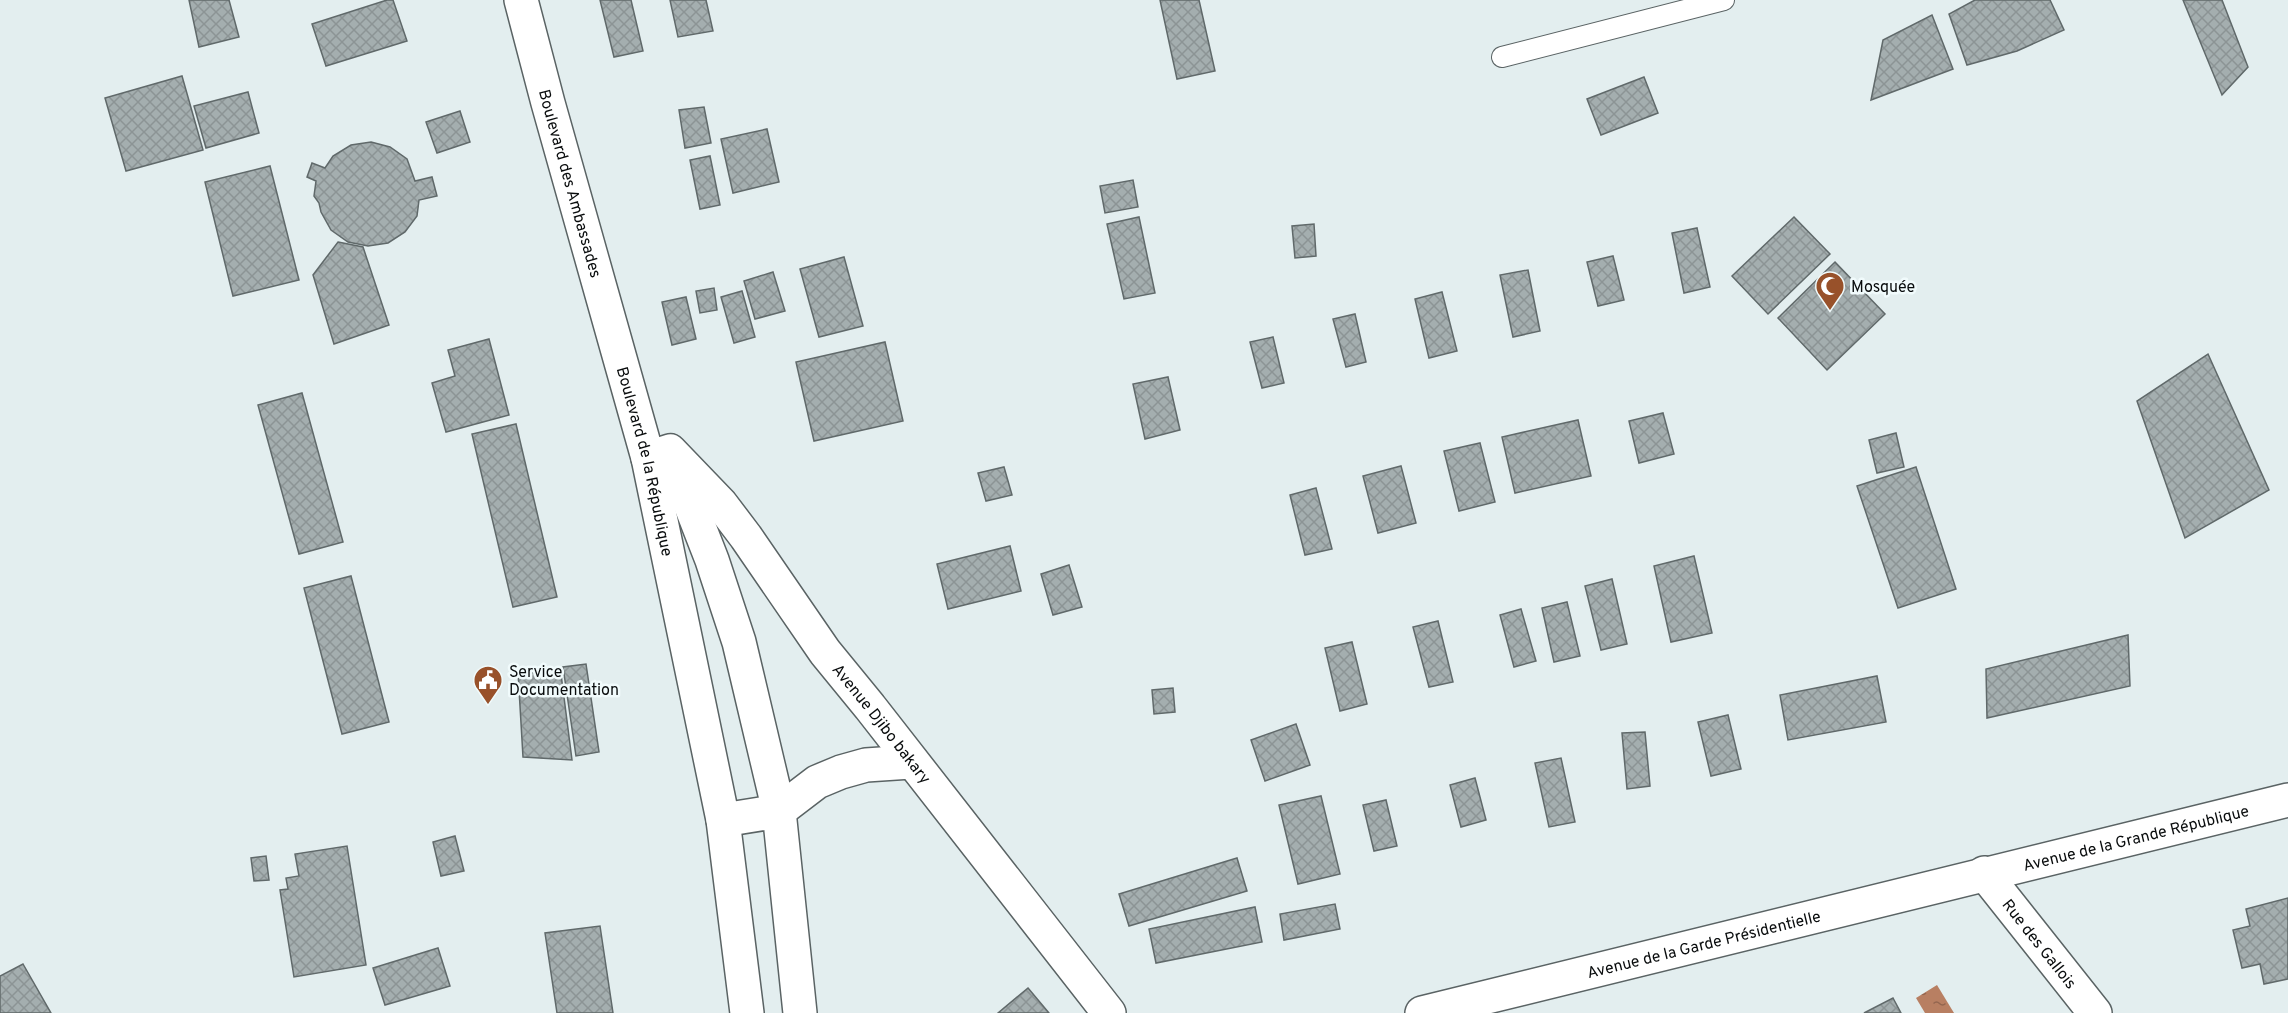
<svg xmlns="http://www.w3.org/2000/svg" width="2288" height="1013" viewBox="0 0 2288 1013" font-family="Overpass,sans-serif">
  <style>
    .water { fill: url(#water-ripples) }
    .building { fill: url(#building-cross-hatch); stroke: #60696a; stroke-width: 1.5 }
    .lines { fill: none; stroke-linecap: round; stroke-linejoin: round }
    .lane-casing { stroke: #5a6364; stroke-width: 22 }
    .secondary-casing { stroke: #5a6364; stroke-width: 36 }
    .lane { stroke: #fff; stroke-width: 20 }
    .secondary { stroke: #fff; stroke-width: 33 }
    .labels { text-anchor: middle; stroke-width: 5; stroke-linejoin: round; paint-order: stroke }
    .street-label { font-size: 16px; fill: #090c0d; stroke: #f1fbfc }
    .poi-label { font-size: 16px; fill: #090c0d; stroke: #f1fbfc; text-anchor: start }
  </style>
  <defs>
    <pattern id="water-ripples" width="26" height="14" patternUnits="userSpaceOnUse" patternTransform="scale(1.5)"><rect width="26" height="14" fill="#b87f62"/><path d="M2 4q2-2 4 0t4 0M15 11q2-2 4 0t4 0" fill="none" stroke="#94664f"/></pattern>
    <pattern id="building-cross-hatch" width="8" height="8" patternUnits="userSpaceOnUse" patternTransform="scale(1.5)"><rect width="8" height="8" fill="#a4aeaf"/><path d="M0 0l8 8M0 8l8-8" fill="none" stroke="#8c9495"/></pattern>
  </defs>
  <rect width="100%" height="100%" fill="#e3eeef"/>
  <polygon class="water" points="1937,985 1954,1013 1925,1013 1916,998"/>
  <g class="building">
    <polygon points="189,0 229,0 239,37 199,47"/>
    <polygon points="387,0 393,0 407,41 326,66 312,24"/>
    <polygon points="600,0 631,0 643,51 614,57"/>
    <polygon points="670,0 706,0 713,31 678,37"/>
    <polygon points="1160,0 1199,0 1215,71 1177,79"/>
    <polygon points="1975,0 2050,0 2064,30 2017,51 1967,65 1949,14"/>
    <polygon points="2183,0 2222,0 2248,67 2222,95"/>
    <polygon points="1932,15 1953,69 1871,100 1883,40"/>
    <polygon points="182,76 203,150 126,171 105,98"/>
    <polygon points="1644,77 1658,113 1601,135 1587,99"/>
    <polygon points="248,92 259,133 206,148 194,106"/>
    <polygon points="704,107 711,143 685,148 679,110"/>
    <polygon points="460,111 470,142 437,153 426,122"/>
    <polygon points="767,129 779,182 733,193 721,139"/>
    <polygon points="371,142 390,147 407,159 415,181 432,177 437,196 419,200 417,216 405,232 388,243 368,246 348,242 331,230 321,212 319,203 314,196 316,181 307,177 312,163 325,168 333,156 351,145"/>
    <polygon points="710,156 720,205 700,209 690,160"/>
    <polygon points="270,166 299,280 233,296 205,182"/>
    <polygon points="1133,180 1138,207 1105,213 1100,186"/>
    <polygon points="1139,217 1155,293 1124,299 1107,224"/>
    <polygon points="1794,217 1830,254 1768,314 1732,276"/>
    <polygon points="1314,224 1316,256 1295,258 1292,226"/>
    <polygon points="1697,228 1710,287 1684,293 1672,233"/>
    <polygon points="338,242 363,247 389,325 334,344 313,275"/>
    <polygon points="1613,256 1624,300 1598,306 1587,262"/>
    <polygon points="844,257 863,326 819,337 800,269"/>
    <polygon points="1835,262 1885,314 1827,370 1778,318"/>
    <polygon points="1528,270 1540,331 1513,337 1500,275"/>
    <polygon points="773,272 785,311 755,319 744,281"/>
    <polygon points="714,288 717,310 700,313 696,291"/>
    <polygon points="742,291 755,337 734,343 721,297"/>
    <polygon points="1442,292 1457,351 1429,358 1415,299"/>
    <polygon points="686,297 696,339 672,345 662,302"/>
    <polygon points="1355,314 1366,362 1346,367 1333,319"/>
    <polygon points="1273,337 1284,383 1262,388 1250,342"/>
    <polygon points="489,339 509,415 446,432 432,383 455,376 448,350"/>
    <polygon points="885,342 903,421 814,441 796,362"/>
    <polygon points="2208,354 2269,490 2185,538 2137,401"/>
    <polygon points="1168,377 1180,430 1145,439 1133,384"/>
    <polygon points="302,393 343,542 299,554 258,405"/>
    <polygon points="1663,413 1674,454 1639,463 1629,421"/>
    <polygon points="1578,420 1591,476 1515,493 1502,437"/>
    <polygon points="516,424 557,597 513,607 472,434"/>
    <polygon points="1896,433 1904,467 1877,473 1869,440"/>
    <polygon points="1480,443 1495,502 1459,511 1444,451"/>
    <polygon points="1401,466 1416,523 1378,533 1363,476"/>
    <polygon points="1004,467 1012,495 986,501 978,473"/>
    <polygon points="1916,467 1956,589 1898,608 1857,486"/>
    <polygon points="1316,488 1332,549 1305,555 1290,495"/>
    <polygon points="1010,546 1021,591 948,609 937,564"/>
    <polygon points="1694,556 1712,633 1671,642 1654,566"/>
    <polygon points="1069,565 1082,607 1053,615 1041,574"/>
    <polygon points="351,576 389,722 342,734 304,588"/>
    <polygon points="1612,579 1627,644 1601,650 1585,586"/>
    <polygon points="1567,602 1580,656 1554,662 1542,608"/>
    <polygon points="1521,609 1536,661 1514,667 1500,615"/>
    <polygon points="1438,621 1453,682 1429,687 1413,627"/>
    <polygon points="2128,635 2130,686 1987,718 1986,669"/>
    <polygon points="1352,642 1367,704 1340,711 1325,648"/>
    <polygon points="586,664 599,752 576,756 563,667"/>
    <polygon points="518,672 561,674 572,760 523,757"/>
    <polygon points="1877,676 1886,722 1788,740 1780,695"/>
    <polygon points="1173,688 1175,712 1154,714 1152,690"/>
    <polygon points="1728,715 1741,769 1711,776 1698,722"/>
    <polygon points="1296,724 1310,765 1265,781 1251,740"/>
    <polygon points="1645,732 1650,786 1627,789 1622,733"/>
    <polygon points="1561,758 1575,822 1549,827 1535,763"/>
    <polygon points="1475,778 1486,820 1461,827 1450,785"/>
    <polygon points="1321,796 1340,874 1298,884 1279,805"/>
    <polygon points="1386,800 1397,846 1374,851 1363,805"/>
    <polygon points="455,836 464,871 441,876 433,842"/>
    <polygon points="347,846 366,965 294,977 280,890 288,889 286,878 299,876 295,854"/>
    <polygon points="266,856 269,880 254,881 251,858"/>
    <polygon points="1237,858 1247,891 1129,926 1119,894"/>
    <polygon points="2288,898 2288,979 2264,984 2260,964 2242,968 2233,930 2250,926 2246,909"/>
    <polygon points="1335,904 1340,929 1284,940 1280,914"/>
    <polygon points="1255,907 1262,942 1156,963 1149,929"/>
    <polygon points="600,926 613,1013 557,1013 545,933"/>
    <polygon points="438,948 450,986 385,1005 373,968"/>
    <polygon points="23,964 51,1013 0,1013 0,976"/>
    <polygon points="1028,988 1049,1013 998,1013"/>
    <polygon points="1893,998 1901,1013 1864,1013"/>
  </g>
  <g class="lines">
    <g class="lane-casing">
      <polyline id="lane" points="1502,57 1724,0"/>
    </g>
    <g class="secondary-casing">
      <g id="secondary">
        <path id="s1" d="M 521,0 L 548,103 L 648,458 L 723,820 L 747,1013"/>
        <path id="s2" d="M 648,458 L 670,451 L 721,504 L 746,537 L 825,652 L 870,707 L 1109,1013"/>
        <polyline points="675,465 712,560 739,642 779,811 800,1013"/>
        <polyline points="723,820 779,811 817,782 841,772 866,765 911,762"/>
        <path id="s3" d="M 1984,873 L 2095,1013"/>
        <path id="s4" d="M 1422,1013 L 2288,800"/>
      </g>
    </g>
    <use href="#lane" class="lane"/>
    <use href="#secondary" class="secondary"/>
  </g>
  <defs>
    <g id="mosque-pin" transform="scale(1.5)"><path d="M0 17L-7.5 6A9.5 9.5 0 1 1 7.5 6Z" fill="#98512a" stroke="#f1fbfc"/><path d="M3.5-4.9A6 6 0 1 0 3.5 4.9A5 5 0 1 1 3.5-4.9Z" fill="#fff"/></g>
    <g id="civic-pin" transform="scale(1.5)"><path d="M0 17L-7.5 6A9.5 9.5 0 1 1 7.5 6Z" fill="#98512a" stroke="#f1fbfc"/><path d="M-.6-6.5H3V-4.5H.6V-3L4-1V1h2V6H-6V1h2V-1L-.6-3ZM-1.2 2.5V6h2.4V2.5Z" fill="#fff"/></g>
  </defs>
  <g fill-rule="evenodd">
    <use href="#mosque-pin" x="1830" y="286"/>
    <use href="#civic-pin" x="488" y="680"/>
  </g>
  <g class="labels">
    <g class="street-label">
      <text dy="6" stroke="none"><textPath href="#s1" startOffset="190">Boulevard des Ambassades</textPath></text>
      <text dy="6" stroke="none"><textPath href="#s1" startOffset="478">Boulevard de la République</textPath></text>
      <text dy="6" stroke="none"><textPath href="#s2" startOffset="369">Avenue Djibo bakary</textPath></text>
      <text dy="6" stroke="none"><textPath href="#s4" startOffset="735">Avenue de la Grande République</textPath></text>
      <text dy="6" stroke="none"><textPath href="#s4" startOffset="290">Avenue de la Garde Présidentielle</textPath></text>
      <text dy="6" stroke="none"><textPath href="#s3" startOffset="90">Rue des Gallois</textPath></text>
    </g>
    <g class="poi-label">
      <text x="1851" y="292">Mosquée</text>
      <text x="509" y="677">Service<tspan x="509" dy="18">Documentation</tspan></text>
    </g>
  </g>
</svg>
